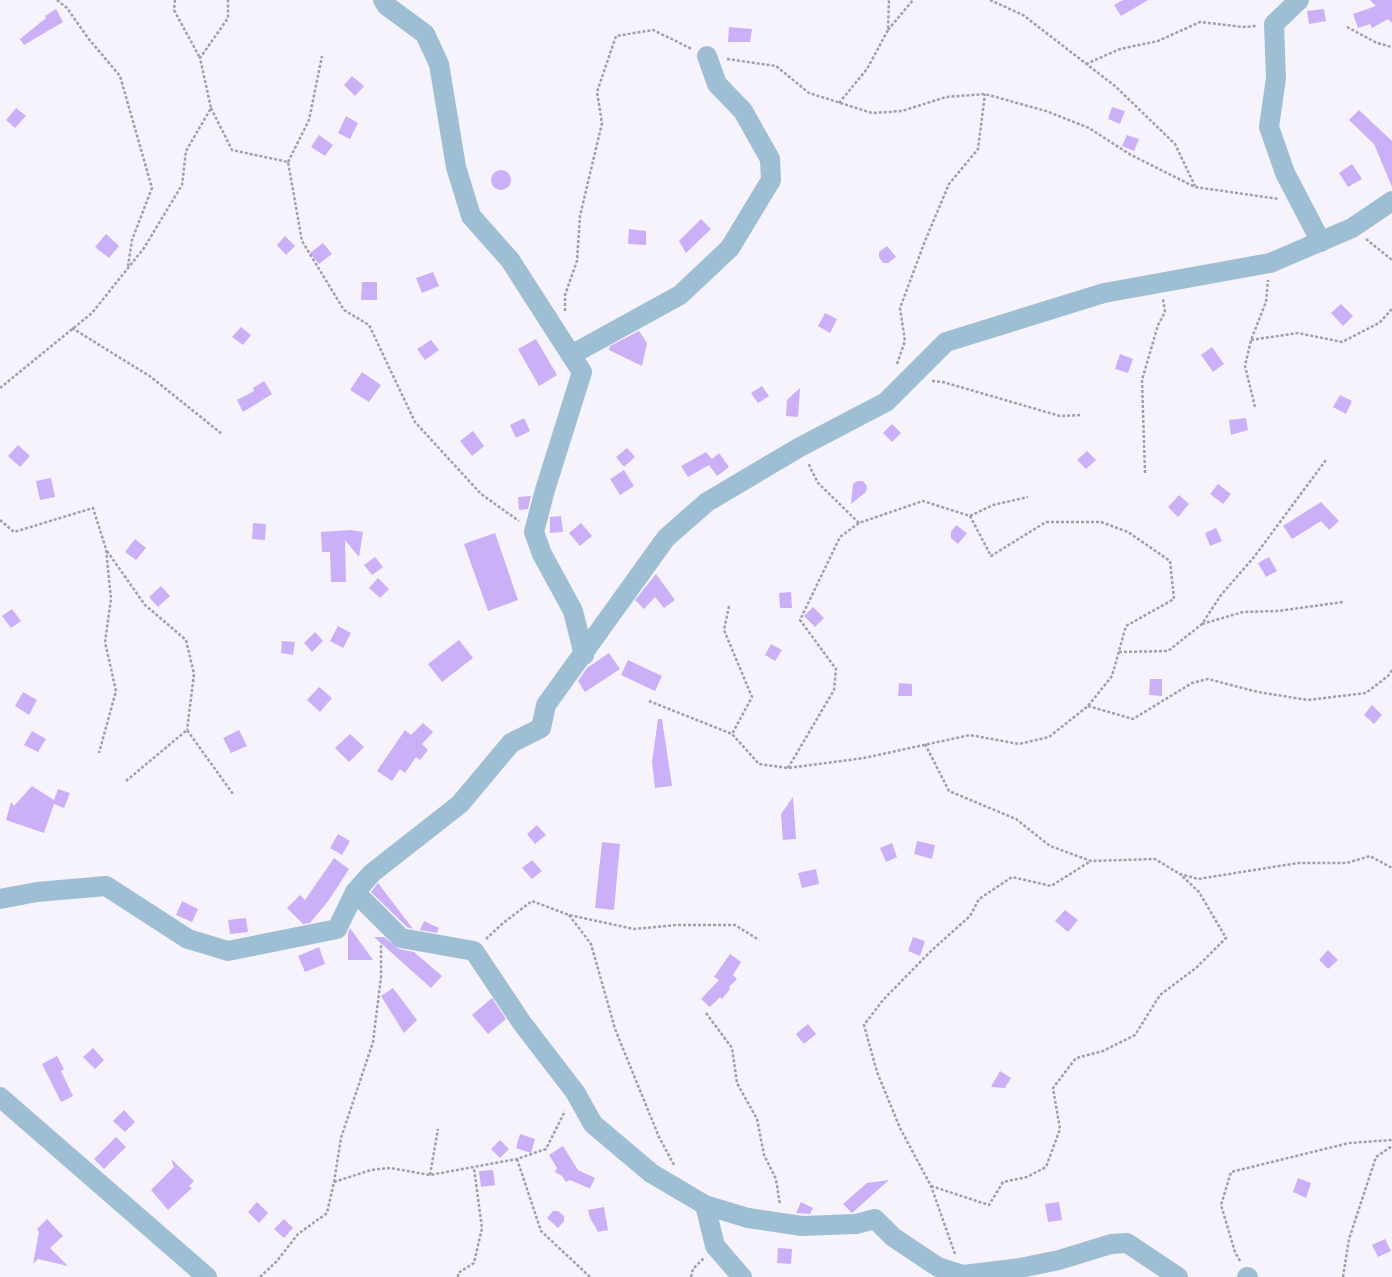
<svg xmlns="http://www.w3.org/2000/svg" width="1392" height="1277" viewBox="0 0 1392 1277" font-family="'PT Sans Narrow',sans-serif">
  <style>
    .building { fill: #cbb0f8 }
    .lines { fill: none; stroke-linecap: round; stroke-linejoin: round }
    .path { stroke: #a29fa6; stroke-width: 2.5; stroke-dasharray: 3 2; stroke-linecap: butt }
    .minor { stroke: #9ebed4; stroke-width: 20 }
  </style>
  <rect width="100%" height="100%" fill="#f7f3fd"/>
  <g class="building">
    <polygon points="1123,0 1148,0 1121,16 1114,5"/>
    <polygon points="1370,0 1392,0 1392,23 1388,19 1372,28 1370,24 1358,28 1353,14 1376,6"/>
    <polygon points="56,9 63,22 24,45 20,39 46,18 45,16"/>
    <polygon points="1324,9 1326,21 1309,24 1307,11"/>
    <polygon points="729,27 752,29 750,42 728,42"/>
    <polygon points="352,76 364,86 355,96 344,85"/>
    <polygon points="1112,107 1125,111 1120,124 1108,119"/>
    <polygon points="16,108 26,116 15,128 6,120"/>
    <polygon points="1359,110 1392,141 1392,187 1374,144 1349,120"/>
    <polygon points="346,116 358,123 350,139 338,133"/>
    <polygon points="319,135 333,145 325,156 311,147"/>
    <polygon points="1127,135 1139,139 1134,151 1122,146"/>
    <polygon points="1352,164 1362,179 1348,187 1339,173"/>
    <circle cx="501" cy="180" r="10"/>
    <polygon points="701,219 711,229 686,253 679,241"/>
    <polygon points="629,229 646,231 646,245 628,244"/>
    <polygon points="106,234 119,246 109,258 95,247"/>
    <polygon points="285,236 295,246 286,255 277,245"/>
    <polygon points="323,243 332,254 319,264 310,253"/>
    <polygon points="887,246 896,257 888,263 883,263 879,257 879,252"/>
    <polygon points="433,272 439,286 422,293 416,278"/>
    <polygon points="362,282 377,282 377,300 361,300"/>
    <polygon points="1341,304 1353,316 1343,326 1331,313"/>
    <polygon points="825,313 837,319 830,333 818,326"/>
    <polygon points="241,327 251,335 243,345 232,337"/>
    <polygon points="639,331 647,343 642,366 609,350 610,346"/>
    <polygon points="536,339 557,375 539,386 518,349"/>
    <polygon points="431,340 439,350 425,360 417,349"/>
    <polygon points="1212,347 1224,364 1213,372 1201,355"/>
    <polygon points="1120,354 1133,359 1128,373 1115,369"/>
    <polygon points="362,372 381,385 369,402 350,390"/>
    <polygon points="264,381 272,394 243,412 237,400 254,391 253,388"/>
    <polygon points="762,386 769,396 758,403 751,393"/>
    <polygon points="800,388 798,417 786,416 787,400"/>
    <polygon points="1340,395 1352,401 1346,414 1333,407"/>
    <polygon points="524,418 530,431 516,438 510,425"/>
    <polygon points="1246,418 1248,430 1231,435 1229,420"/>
    <polygon points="892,424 901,433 892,442 883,433"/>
    <polygon points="473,431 484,446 472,456 460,441"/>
    <polygon points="18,445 30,456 20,467 8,456"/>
    <polygon points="627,448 635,457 624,467 616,457"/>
    <polygon points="1087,451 1096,460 1086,469 1077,460"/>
    <polygon points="706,452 712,459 719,453 729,467 717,476 709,465 688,477 681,466"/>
    <polygon points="624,470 634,486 620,495 610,479"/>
    <polygon points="51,478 55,497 40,500 36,481"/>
    <polygon points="857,481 863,481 867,486 866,492 851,504 853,484"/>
    <polygon points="1218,484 1231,494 1223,504 1210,494"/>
    <polygon points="1179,495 1189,504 1178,517 1168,507"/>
    <polygon points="531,496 528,509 519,510 518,497"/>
    <polygon points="1321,502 1339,521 1329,530 1321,521 1292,539 1283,526"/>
    <polygon points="561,516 563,532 550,533 550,517"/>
    <polygon points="253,523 266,524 265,540 252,539"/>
    <polygon points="581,523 592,536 580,546 569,533"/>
    <polygon points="956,525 967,533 958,544 951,538 951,532"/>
    <polygon points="1216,528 1222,541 1210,546 1205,533"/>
    <polygon points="351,530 363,532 359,557 345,540 346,582 331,582 330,552 322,552 321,532"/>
    <polygon points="495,533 518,600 488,611 464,544"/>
    <polygon points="135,539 146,548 136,560 125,552"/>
    <polygon points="375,557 383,567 372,575 364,565"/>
    <polygon points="1269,557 1277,571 1266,577 1258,563"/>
    <polygon points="656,574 675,600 664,608 655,597 644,609 635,600"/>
    <polygon points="378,578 389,589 380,598 369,588"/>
    <polygon points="161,586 170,596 158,607 149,597"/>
    <polygon points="791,592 792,608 780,608 779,593"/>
    <polygon points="813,607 824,618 815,627 804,616"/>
    <polygon points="12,609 21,621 11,628 2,616"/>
    <polygon points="338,626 351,633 343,648 330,641"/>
    <polygon points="315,632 323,641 312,652 304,643"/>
    <polygon points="459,640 473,658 442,682 428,664"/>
    <polygon points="282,641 295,642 293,655 281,653"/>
    <polygon points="771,644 782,650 775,661 765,655"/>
    <polygon points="609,653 620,669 585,692 578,681 587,668"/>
    <polygon points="628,660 662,676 655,691 621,675"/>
    <polygon points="1150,679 1162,679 1162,696 1149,695"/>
    <polygon points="899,683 912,684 912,696 898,696"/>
    <polygon points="319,687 332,698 320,712 307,700"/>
    <polygon points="23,692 37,700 29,715 15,706"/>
    <polygon points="1372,705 1382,715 1374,724 1364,715"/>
    <polygon points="658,719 662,719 672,786 655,788 652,762"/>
    <polygon points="423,723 433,732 422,744 428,750 420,760 416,757 405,773 400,769 392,781 377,771 405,730 411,735"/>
    <polygon points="239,730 247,746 231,753 223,738"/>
    <polygon points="32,731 46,739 38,752 24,745"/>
    <polygon points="350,734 364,747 349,762 335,748"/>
    <polygon points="32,786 54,800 58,789 70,793 64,808 54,804 44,833 6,820 11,802 14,806"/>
    <polygon points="793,797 796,839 783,840 781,814"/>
    <polygon points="537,825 546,835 535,844 527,834"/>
    <polygon points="338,834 350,841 342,855 330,848"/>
    <polygon points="917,841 935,845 932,859 914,854"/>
    <polygon points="602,842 620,844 614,910 595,908"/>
    <polygon points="892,843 897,857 886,862 880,848"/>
    <polygon points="334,858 349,869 329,900 310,923 303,924 287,908 300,895 305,900"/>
    <polygon points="532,860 542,871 532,879 522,868"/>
    <polygon points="816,869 819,884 802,888 798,873"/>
    <polygon points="378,883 413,929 407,927 371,892"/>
    <polygon points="182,901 198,909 192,922 176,915"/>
    <polygon points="1065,910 1078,920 1068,932 1055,921"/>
    <polygon points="246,918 248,932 230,934 228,920"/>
    <polygon points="424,921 439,928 437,933 420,930"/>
    <polygon points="350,928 373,960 348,960 348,933"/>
    <polygon points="374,937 384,937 399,949 414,952 442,976 431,988"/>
    <polygon points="913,937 925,941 920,956 908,951"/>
    <polygon points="319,947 325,964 305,972 298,956"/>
    <polygon points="1328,950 1338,960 1328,969 1319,960"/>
    <polygon points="730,954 741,962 733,975 737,979 729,987 730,989 722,999 720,997 710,1007 701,999 719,980 714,977"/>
    <polygon points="393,988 417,1020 404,1033 381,996"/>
    <polygon points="492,998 506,1019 488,1034 472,1015"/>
    <polygon points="808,1024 816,1034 804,1044 796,1034"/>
    <polygon points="93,1048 104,1060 95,1069 83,1057"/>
    <polygon points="57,1056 64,1069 61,1071 73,1096 61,1102 42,1064"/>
    <polygon points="1000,1071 1011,1078 1005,1088 991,1087"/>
    <polygon points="124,1110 135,1122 125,1132 113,1121"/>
    <polygon points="520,1134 535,1139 531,1153 516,1148"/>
    <polygon points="116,1137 126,1147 104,1169 94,1159"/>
    <polygon points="500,1140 509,1149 500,1158 491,1149"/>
    <polygon points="563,1146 578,1170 595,1178 590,1188 591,1189 570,1180 566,1182 562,1176 555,1172 557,1168 549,1155"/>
    <polygon points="171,1159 194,1181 189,1186 192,1188 168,1210 151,1190 174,1167"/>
    <polygon points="493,1170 495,1185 481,1187 479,1171"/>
    <polygon points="1298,1178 1311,1183 1306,1198 1293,1192"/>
    <polygon points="889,1180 852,1213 843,1204 867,1183"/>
    <polygon points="257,1202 268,1213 259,1223 248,1212"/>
    <polygon points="801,1202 813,1208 810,1214 796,1213"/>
    <polygon points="1059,1202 1062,1220 1048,1222 1045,1204"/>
    <polygon points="604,1207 608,1230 598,1232 590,1218 588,1210"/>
    <polygon points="553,1211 558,1211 564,1216 564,1221 558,1228 547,1218"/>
    <polygon points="47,1219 63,1236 50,1248 68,1266 38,1259 33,1264 39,1232 37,1229"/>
    <polygon points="284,1219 293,1228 284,1238 274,1229"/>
    <polygon points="1385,1239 1391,1251 1378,1257 1372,1245"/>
    <polygon points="778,1248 792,1249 791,1264 777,1263"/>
  </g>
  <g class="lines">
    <g class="path">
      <polyline points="57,0 67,8 88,38 120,76 152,188 132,240 128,266"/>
      <polyline points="175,0 174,10 200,58"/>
      <polyline points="990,0 1023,15 1115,86 1175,144 1195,186"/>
      <polyline points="1347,27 1377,43 1392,47"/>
      <polyline points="888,30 913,0"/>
      <polyline points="727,59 776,66 809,93 872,113 902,111 946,97 985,94 1046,111 1089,128 1131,155 1195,187 1279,199"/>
      <polyline points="1086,64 1120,49 1158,41 1200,22 1243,27 1257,26"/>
      <polyline points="839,103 867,69 888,30 889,0"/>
      <polyline points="211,108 232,150 288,162 302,241 344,310 369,325 415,422 481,494 519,521"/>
      <polyline points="288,162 309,120 322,56"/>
      <polyline points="1366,239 1392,260"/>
      <polyline points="565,311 565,295 577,261 580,216 602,123 597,92 616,36 653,30 692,49"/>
      <polyline points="72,328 151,377 222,434"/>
      <polyline points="1251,340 1298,333 1342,342 1379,323 1392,309"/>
      <polyline points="897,364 905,341 900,308 925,241 949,184 978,149 985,94"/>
      <polyline points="932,381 943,382 1060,416 1080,415"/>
      <polyline points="0,388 92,313 144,248 182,185 186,151 211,108 200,58 228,18 228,0"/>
      <polyline points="1255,407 1245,366 1251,340 1266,302 1268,280"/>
      <polyline points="1145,473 1142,380 1158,325 1165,312 1163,299"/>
      <polyline points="970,516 993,505 1028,497"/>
      <polyline points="0,520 14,532 93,508 106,549 111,599 105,642 116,691 99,753"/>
      <polyline points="107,551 145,605 186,640 194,674 187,730"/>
      <polyline points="729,606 724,630 752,697 732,734"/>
      <polyline points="1202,624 1243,612 1278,611 1343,602"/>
      <polyline points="1119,652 1168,651 1202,624 1221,595 1254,557 1326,460"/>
      <polyline points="649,701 732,734 759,764 788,768 864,758 970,735 1019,744 1049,737 1088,706 1112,676 1126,626 1174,599 1170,561 1128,532 1101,522 1046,522 991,556 970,516 923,501 859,523 818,483 808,463"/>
      <polyline points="1088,706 1133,719 1192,683 1208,679 1258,692 1308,700 1366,693 1388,676 1392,670"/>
      <polyline points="925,744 949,791 1016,819 1050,846 1091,861 1155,859 1180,874 1198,879 1298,863 1347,863 1370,856 1392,868"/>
      <polyline points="788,768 834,690 836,669 800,620 840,537 859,523"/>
      <polyline points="126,781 187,730 233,794"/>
      <polyline points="569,915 591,944 615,1029 659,1137 674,1165"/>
      <polyline points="486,939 503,923 532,901 569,915 634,929 677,925 735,925 759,940"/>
      <polyline points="706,1013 732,1048 737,1083 757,1119 764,1155 776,1179 780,1205"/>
      <polyline points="517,1159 541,1231 590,1277"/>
      <polyline points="430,1175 438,1129"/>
      <polyline points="334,1182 371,1170 390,1168 430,1175 517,1159 546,1149 565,1111"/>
      <polyline points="931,1186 989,1205 1003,1182 1027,1177 1046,1167 1060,1129 1053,1088 1076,1058 1103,1051 1135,1035 1160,995 1196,968 1226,938 1199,892 1180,874"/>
      <polyline points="955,1254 931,1186 900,1128 877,1072 864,1025 883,1000 931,951 970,916 979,899 1012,877 1051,886 1091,861"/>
      <polyline points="1240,1261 1235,1252 1221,1205 1231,1172 1349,1143 1392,1140"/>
      <polyline points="260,1277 277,1261 298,1234 327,1213 334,1182 341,1138 373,1042 381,977 381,943"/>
      <polyline points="458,1277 458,1273 474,1263 482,1228 474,1168"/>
      <polyline points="691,1277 693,1269 704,1258"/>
      <polyline points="1343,1277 1349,1239 1376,1157 1392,1146"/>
    </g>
    <g class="minor">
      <polyline points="383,0 387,6 425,34 439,64 456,167 471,216 510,260 582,372 545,490 534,532 542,554 573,611 584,655"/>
      <polyline points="1299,0 1274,24 1276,78 1269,127 1285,173 1321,242"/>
      <polyline points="571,355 680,295 730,248 771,180 770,159 743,111 717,84 707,56"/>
      <polyline points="355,892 401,938 474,951 522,1023 575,1092 593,1124 651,1173 705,1205 748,1218 802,1226 856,1224 875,1219 893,1237 938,1267 963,1275 1020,1268 1059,1260 1111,1244 1127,1243 1178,1277"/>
      <polyline points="0,899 37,892 106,886 188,939 228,951 337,929 355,892 372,873 460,804 511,743 541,728 546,705 666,538 707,502 800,447 886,402 946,342 1104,293 1270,263 1352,228 1392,201"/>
      <polyline points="0,1097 207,1277"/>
      <polyline points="705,1205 715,1246 742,1277"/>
      <polyline points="1247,1277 1248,1277"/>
    </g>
  </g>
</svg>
